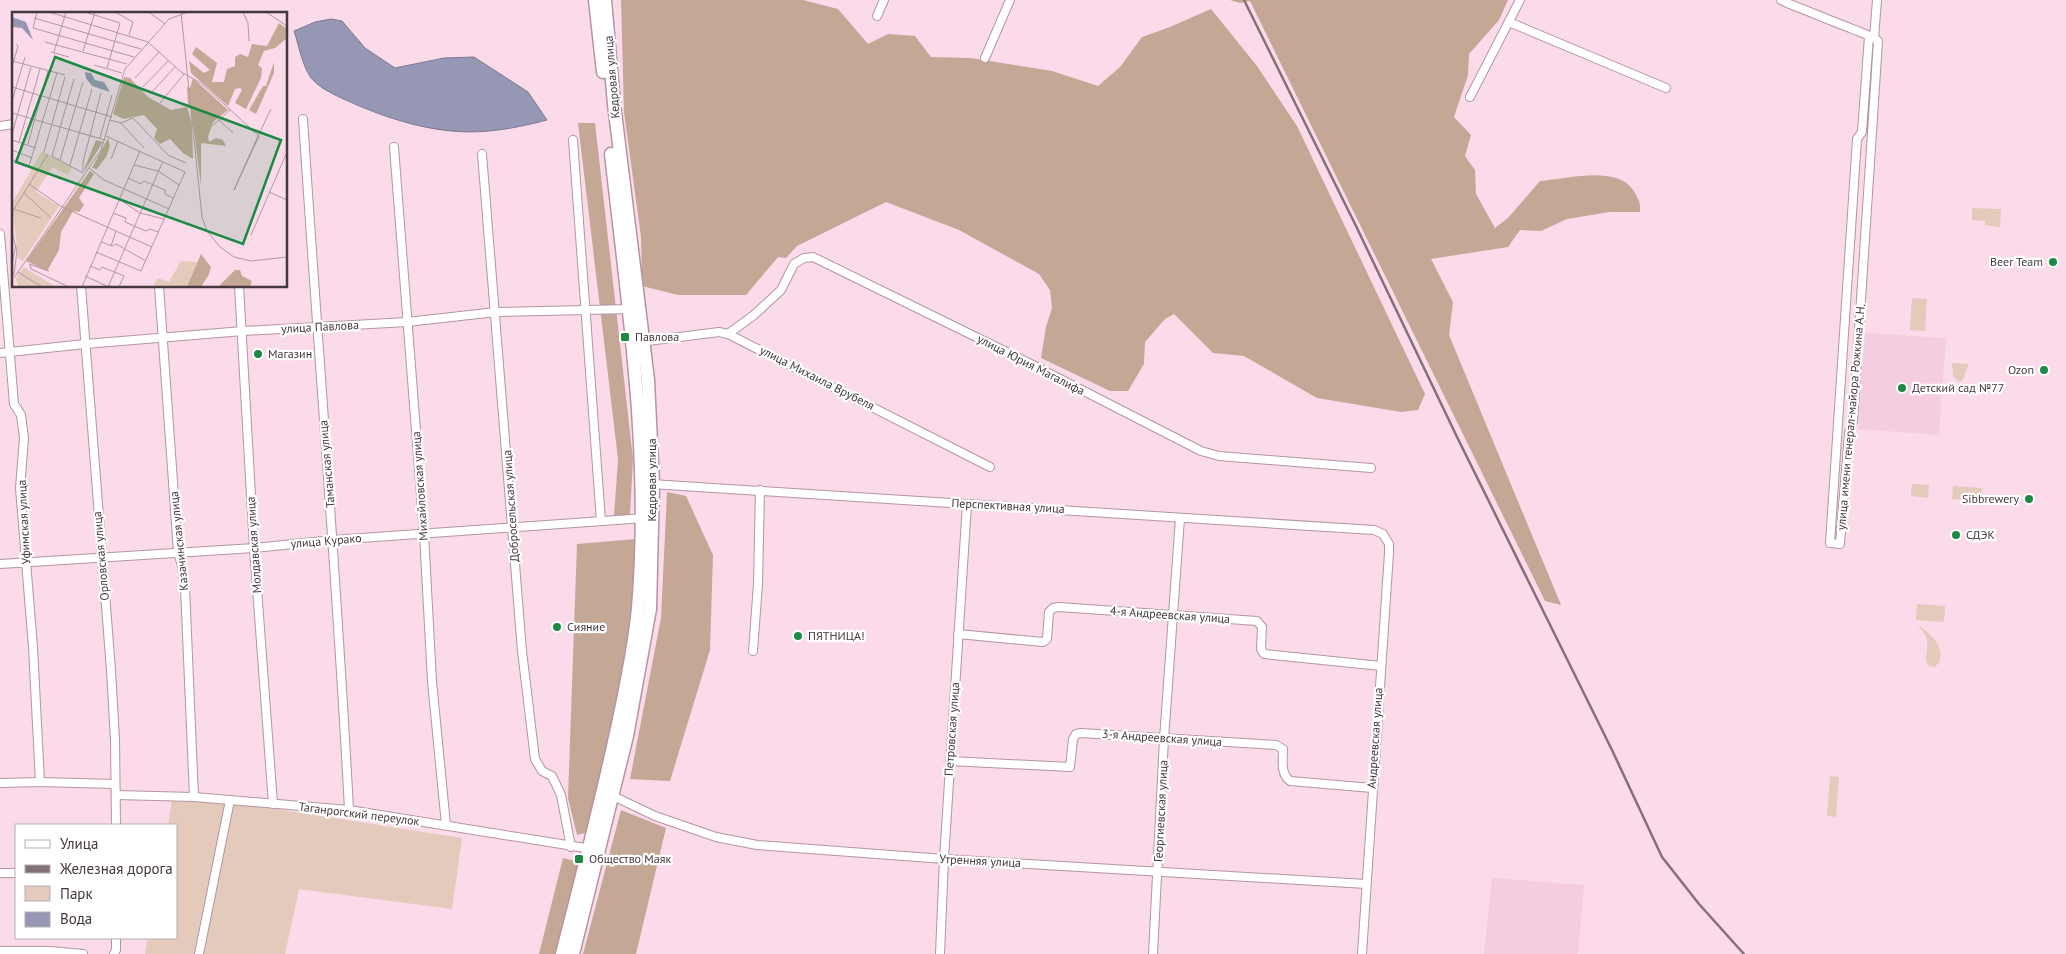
<svg xmlns="http://www.w3.org/2000/svg" width="2066" height="954" viewBox="0 0 2066 954" font-family="'PT Sans',sans-serif">
  <style>
    .built { fill: #f5cde1 }
    .green { fill: #e4caba }
    .forest { fill: #c5a796 }
    .water { fill: #9697b4; stroke: #7d7a90 }
    .lines { fill: none; stroke-linecap: round; stroke-linejoin: round }
    .minor-casing { stroke: #b495a3; stroke-width: 10 }
    .primary-casing { stroke: #b495a3; stroke-width: 15 }
    .minor { stroke: #fff; stroke-width: 8 }
    .primary { stroke: #fff; stroke-width: 12 }
    .rail { stroke: #847079; stroke-width: 2.5 }
    .poi-dot { fill: #1b8a42; stroke: #fff; stroke-width: 2 }
    .labels { text-anchor: middle; stroke-width: 4.5; stroke-linejoin: round; paint-order: stroke }
    .street-label { font-size: 12px; fill: #44373d; stroke: #fff }
    .poi-label { font-size: 12px; fill: #44373d; stroke: #fff; text-anchor: start }
    .inset-road { fill: none; stroke: #b299a5; stroke-width: 1 }
    .view { fill: #1b8a42; fill-opacity: 0.15; stroke: #1b8a42; stroke-width: 2.5 }
    .inset-edge { fill: none; stroke: #44373d; stroke-width: 2.5 }
  </style>
  <rect width="100%" height="100%" fill="#fbdaea"/>
  <g class="built">
    <polygon points="1865,333 1946,338 1939,435 1858,429"/>
    <polygon points="1492,878 1584,885 1578,954 1484,954"/>
  </g>
  <g class="green">
    <polygon points="1972,208 2001,209 2000,227 1985,225 1985,221 1972,220"/>
    <polygon points="1912,298 1927,299 1925,331 1910,330"/>
    <polygon points="1952,363 1969,364 1962,381 1958,381 1953,376"/>
    <polygon points="1912,484 1929,485 1928,498 1911,496"/>
    <polygon points="1953,486 1982,488 1981,501 1952,499"/>
    <polygon points="1917,604 1945,606 1944,622 1916,620"/>
    <path d="M 1916,625 C 1930,630 1951,653 1935,667 L 1929,666 C 1920,655 1938,640 1916,625 Z"/>
    <polygon points="1830,776 1839,777 1836,817 1827,816"/>
    <polygon points="173,793 462,838 452,909 299,889 285,954 145,954 148,938 176,938 176,825 168,825"/>
  </g>
  <g class="forest">
    <polygon points="621,0 803,0 838,9 868,44 888,34 915,36 931,57 970,58 1052,71 1098,86 1120,67 1142,37 1170,27 1211,9 1257,66 1297,126 1425,394 1418,410 1401,412 1317,398 1244,356 1213,353 1174,314 1165,319 1145,342 1144,364 1128,391 1110,391 1041,358 1046,327 1052,308 1050,290 1039,274 959,230 886,202 797,246 786,258 778,257 746,295 678,295 642,286 641,237 624,112"/>
    <path d="M 1230,0 L 1508,0 L 1499,20 L 1469,54 L 1468,75 L 1454,117 L 1471,135 L 1465,156 L 1475,170 L 1476,194 L 1495,228 L 1508,218 L 1540,181 C 1567,179 1616,165 1633,190 C 1638,198 1641,202 1640,212 L 1610,212 L 1567,219 L 1541,231 L 1520,230 L 1508,247 L 1431,259 L 1453,302 L 1449,335 L 1561,605 L 1545,601 L 1250,1 L 1240,3 Z"/>
    <polygon points="578,123 595,123 633,459 630,514 614,517 618,459"/>
    <polygon points="667,492 686,496 713,555 710,650 670,781 630,779 661,618"/>
    <polygon points="636,539 630,627 612,734 585,833 577,835 568,798 577,544"/>
    <polygon points="621,810 666,828 636,954 583,954"/>
    <polygon points="563,858 583,863 560,954 539,954"/>
  </g>
  <path class="water" d="M 331,19 L 342,21 L 365,48 L 395,68 L 444,58 L 474,57 L 528,92 L 547,120 C 531,124 515,128 498,130 C 449,137 402,124 357,105 C 342,98 322,91 311,78 C 302,65 299,46 294,31 L 315,22 Z"/>
  <g class="lines">
    <g class="minor-casing">
      <g id="minor">
        <path d="M 1781,0 L 1787,3 C 1808,11 1829,20 1850,28 C 1859,32 1871,35 1878,41 L 1853,421 L 1849,433 L 1840,544 L 1830,543 L 1857,139 L 1862,132 L 1869,36"/>
        <polyline points="877,16 884,0"/>
        <polyline points="1509,22 1666,88"/>
        <polyline points="1874,38 1877,0"/>
        <polyline points="985,58 1010,0"/>
        <polyline points="1470,97 1520,0"/>
        <path d="M 303,119 C 318,349 337,579 349,810"/>
        <polyline points="0,126 14,124"/>
        <polyline points="573,140 601,521"/>
        <polyline points="394,147 424,534 432,681 446,825"/>
        <polyline points="482,154 522,651 535,759 542,771 552,776 561,795 571,847"/>
        <polyline points="0,234 14,404 21,415 24,438 20,488 33,647 40,782"/>
        <polyline points="81,286 111,670 115,740 116,825"/>
        <polyline points="159,286 178,552 182,566 185,587 194,797"/>
        <polyline points="239,286 254,548 273,804"/>
        <polyline points="728,334 754,315 781,290 794,264 804,258 813,257 1035,366 1201,451 1219,456 1371,468"/>
        <polyline points="640,342 719,332 728,334 990,467"/>
        <polyline points="0,353 85,344 243,331 407,322 496,312 631,309"/>
        <polyline points="651,484 1374,530 1383,534 1389,544 1389,553 1362,954"/>
        <polyline points="0,564 254,548 333,540 645,518"/>
        <polyline points="958,634 1043,642 1047,639 1049,612 1053,608 1059,607 1257,621 1262,627 1261,649 1264,654 1381,666"/>
        <polyline points="753,651 758,584 760,490"/>
        <path d="M 950,761 L 1070,767 L 1073,739 L 1076,734 L 1081,733 L 1276,745 L 1283,749 C 1283,760 1280,773 1290,781 L 1372,788"/>
        <polyline points="0,783 40,782 115,784"/>
        <polyline points="116,795 194,797 349,810 592,849"/>
        <polyline points="611,795 655,816 716,837 757,845 944,859 1366,884"/>
        <polyline points="0,873 16,873"/>
        <polyline points="0,951 50,951 83,954"/>
        <polyline points="114,954 116,950 116,938"/>
        <polyline points="199,954 230,800"/>
        <polyline points="940,954 944,859 967,504"/>
        <polyline points="1153,954 1164,739 1180,518"/>
      </g>
    </g>
    <g class="primary-casing">
      <g id="primary">
        <polyline points="595,0 603,72"/>
        <path d="M 562,954 C 581,880 600,807 616,733 C 625,692 634,650 638,608 C 651,456 628,305 611,154"/>
        <polyline points="573,954 627,736 650,609 653,484 648,380 614,104 605,0"/>
      </g>
    </g>
    <use href="#minor" class="minor"/>
    <use href="#primary" class="primary"/>
    <polyline class="rail" points="1244,0 1356,226 1458,439 1612,750 1662,857 1699,904 1744,954"/>
  </g>
  <g class="poi-dot">
    <circle cx="2053" cy="262" r="5"/>
    <rect x="620" y="332" width="10" height="10" rx="2.5"/>
    <circle cx="258" cy="354" r="5"/>
    <circle cx="2044" cy="370" r="5"/>
    <circle cx="1902" cy="388" r="5"/>
    <circle cx="2029" cy="499" r="5"/>
    <circle cx="1956" cy="535" r="5"/>
    <circle cx="557" cy="627" r="5"/>
    <circle cx="798" cy="636" r="5"/>
    <rect x="574" y="854" width="10" height="10" rx="2.5"/>
  </g>
  <g class="labels">
    <g class="street-label">
      <text transform="translate(612 77) rotate(-95)" y="4">Кедровая улица</text>
      <text transform="translate(320 327) rotate(-3)" y="4">улица Павлова</text>
      <text transform="translate(1031 365) rotate(27)" y="4">улица Юрия Магалифа</text>
      <text transform="translate(817 378) rotate(27)" y="4">улица Михаила Врубеля</text>
      <text transform="translate(1851 417) rotate(-85)" y="4">улица имени генерал-майора Рожкина А.Н.</text>
      <text transform="translate(327 464) rotate(-95)" y="4">Таманская улица</text>
      <text transform="translate(652 480) rotate(-90)" y="4">Кедровая улица</text>
      <text transform="translate(420 486) rotate(-94)" y="4">Михайловская улица</text>
      <text transform="translate(511 506) rotate(-94)" y="4">Добросельская улица</text>
      <text transform="translate(1008 506) rotate(3)" y="4">Перспективная улица</text>
      <text transform="translate(24 522) rotate(-93)" y="4">Уфимская улица</text>
      <text transform="translate(179 541) rotate(-96)" y="4">Казачинская улица</text>
      <text transform="translate(326 541) rotate(-5)" y="4">улица Курако</text>
      <text transform="translate(254 545) rotate(-94)" y="4">Молдавская улица</text>
      <text transform="translate(101 556) rotate(-95)" y="4">Орловская улица</text>
      <text transform="translate(1170 615) rotate(4)" y="4">4-я Андреевская улица</text>
      <text transform="translate(952 729) rotate(-86)" y="4">Петровская улица</text>
      <text transform="translate(1162 738) rotate(4)" y="4">3-я Андреевская улица</text>
      <text transform="translate(1375 738) rotate(-86)" y="4">Андреевская улица</text>
      <text transform="translate(1161 811) rotate(-87)" y="4">Георгиевская улица</text>
      <text transform="translate(359 814) rotate(7)" y="4">Таганрогский переулок</text>
      <text transform="translate(980 861) rotate(3)" y="4">Утренняя улица</text>
    </g>
    <g class="poi-label">
      <text x="2043" y="266" text-anchor="end">Beer Team</text>
      <text x="635" y="341">Павлова</text>
      <text x="268" y="358">Магазин</text>
      <text x="2034" y="374" text-anchor="end">Ozon</text>
      <text x="1912" y="392">Детский сад №77</text>
      <text x="2019" y="503" text-anchor="end">Sibbrewery</text>
      <text x="1966" y="539">СДЭК</text>
      <text x="567" y="631">Сияние</text>
      <text x="808" y="640">ПЯТНИЦА!</text>
      <text x="589" y="863">Общество Маяк</text>
    </g>
  </g>
  <g transform="translate(12 12)">
    <rect width="275" height="275" fill="#fbdaea"/>
    <path d="M 30,139 L 60,155 L 56,163 L 40,155 L 24,180 L 47,194 L 11,249 L 6,246 L 0,191 ZM 169,249 L 194,251 L 188,275 L 140,275 L 146,266 L 157,270 ZM 11,256 L 13,256 L 44,275 L 6,275 L 4,267 Z" fill="#e4caba"/>
    <path d="M 267,11 L 275,17 L 275,26 L 263,36 L 252,39 L 246,53 L 250,56 L 249,66 L 234,97 L 223,91 L 230,78 L 228,76 L 223,77 L 216,94 L 179,61 L 177,49 L 192,61 L 198,58 L 180,42 L 184,35 L 205,51 L 200,70 L 212,70 L 215,57 L 223,54 L 223,45 L 228,42 L 236,45 L 240,32 L 255,34 ZM 262,50 L 262,61 L 244,102 L 237,98 L 251,74 L 254,74 ZM 112,65 L 118,66 L 136,85 L 159,98 L 175,95 L 180,111 L 181,147 L 171,141 L 158,127 L 148,132 L 142,126 L 145,117 L 132,103 L 112,107 L 101,102 ZM 181,66 L 216,98 L 201,110 L 196,125 L 197,130 L 204,126 L 211,128 L 214,134 L 189,131 L 189,174 L 179,95 L 176,94 L 175,75 L 178,76 ZM 96,126 L 98,134 L 94,145 L 85,157 L 80,156 ZM 84,128 L 91,130 L 72,160 L 73,155 ZM 78,159 L 82,162 L 67,186 L 72,193 L 67,200 L 61,199 L 49,220 L 47,238 L 35,259 L 14,249 ZM 189,242 L 199,255 L 197,262 L 189,275 L 175,275 ZM 223,258 L 228,258 L 230,264 L 240,269 L 238,275 L 206,275 Z" fill="#c5a796"/>
    <path d="M 0,5 L 14,10 L 21,28 L 10,16 L 0,15 ZM 73,60 L 79,61 L 83,68 L 92,70 L 98,80 L 80,74 L 74,66 Z" fill="#9697b4"/>
    <path class="inset-road" d="M 25,0 L 21,16 L 122,45M 37,0 L 136,30 L 169,60 L 189,71 L 247,124 L 222,178 L 246,124M 73,0 L 108,11 L 95,56M 103,0 L 121,10 L 117,23M 137,0 L 153,12M 169,0 L 190,205 L 195,219 L 208,235 L 222,245 L 239,249 L 275,245M 231,0 L 236,11 L 237,29M 254,0 L 275,14M 22,6 L 129,37M 33,30 L 115,52M 71,39 L 83,0M 39,40 L 57,45M 42,40 L 54,0M 0,49 L 53,63M 82,53 L 110,61M 0,55 L 6,34 L 4,32M 123,66 L 147,40M 0,75 L 100,105M 131,75 L 157,48M 138,82 L 163,55M 0,89 L 13,45M 148,91 L 172,62M 0,101 L 93,128M 98,108 L 109,111 L 132,136M 207,108 L 221,121M 109,111 L 121,106 L 156,143 L 174,151M 200,114 L 218,98M 0,122 L 19,55M 246,124 L 259,97M 88,126 L 100,83M 0,128 L 24,136M 7,130 L 28,57M 16,132 L 36,59M 0,138 L 20,146M 32,140 L 53,65M 40,144 L 62,67M 40,144 L 71,161M 99,147 L 106,129M 0,148 L 17,154 L 45,61M 48,148 L 71,70M 58,153 L 80,77M 122,153 L 146,159 L 167,173M 77,156 L 92,168 L 157,197M 71,161 L 71,150 L 89,81M 116,166 L 129,172 L 132,169 L 153,178 L 153,182 L 161,186M 17,172 L 50,195 L 140,235M 257,180 L 275,188M 12,181 L 38,205M 107,187 L 128,201 L 152,207M 1,197 L 29,206M 2,197 L 36,142M 101,201 L 114,206 L 113,210 L 134,219 L 138,217 L 146,220M 0,220 L 5,239 L 2,263M 239,223 L 275,140M 89,230 L 100,234 L 104,232 L 134,249M 99,234 L 104,219M 84,240 L 129,259 L 173,160 L 94,124M 0,251 L 4,233M 17,252 L 37,259M 18,253 L 19,257 L 57,275M 78,254 L 88,258 L 90,255 L 112,264 L 107,275M 6,260 L 30,275M 73,264 L 97,275M 2,266 L 89,138 L 113,57 L 157,7 L 176,0M 70,275 L 128,139M 96,275 L 151,149"/>
    <path class="view" d="M 43,45 L 269,128 L 231,232 L 4,150 Z"/>
    <rect width="275" height="275" class="inset-edge"/>
  </g>
  <rect x="15" y="824" width="162" height="115" fill="#ffffff" stroke="#b4afb1"/>
  <rect x="25" y="840" width="25" height="8" fill="#ffffff" stroke="#b4afb1"/>
  <text x="60" y="849" font-size="15" fill="#44373d">Улица</text>
  <rect x="25" y="865" width="25" height="8" fill="#847079" stroke="#b4afb1"/>
  <text x="60" y="874" font-size="15" fill="#44373d">Железная дорога</text>
  <rect x="25" y="886" width="25" height="15" fill="#e4caba" stroke="#b4afb1"/>
  <text x="60" y="899" font-size="15" fill="#44373d">Парк</text>
  <rect x="25" y="912" width="25" height="15" fill="#9697b4" stroke="#b4afb1"/>
  <text x="60" y="924" font-size="15" fill="#44373d">Вода</text>
</svg>
